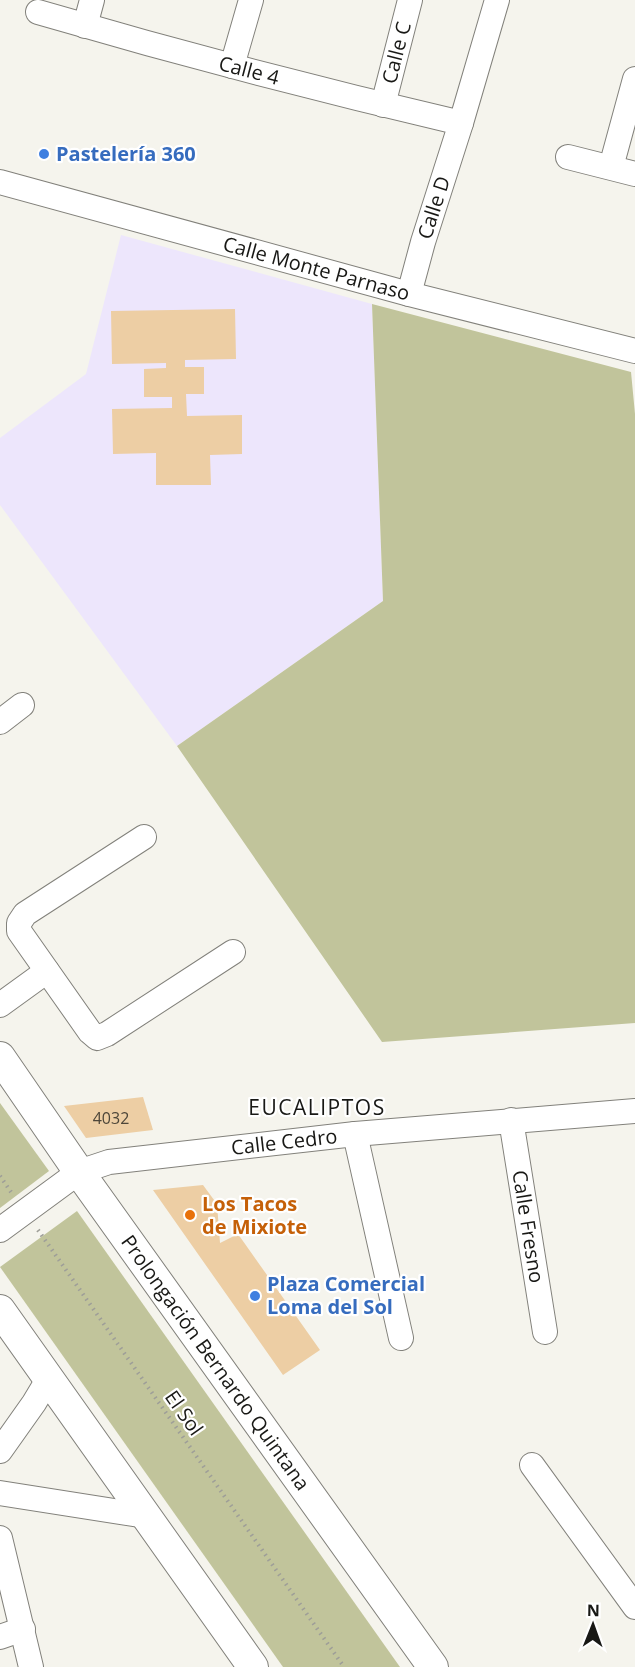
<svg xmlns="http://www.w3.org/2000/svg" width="635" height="1667" viewBox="0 0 635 1667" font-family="'Open Sans',sans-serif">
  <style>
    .education { fill: #ede6fc }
    .green { fill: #c1c49b }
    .building { fill: #edcea4 }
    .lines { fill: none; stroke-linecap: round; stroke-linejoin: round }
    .minor-casing { stroke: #82817b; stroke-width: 26 }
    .major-casing { stroke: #82817b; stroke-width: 32 }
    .path { stroke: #9e9e98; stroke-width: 4; stroke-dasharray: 1.5 4.5; stroke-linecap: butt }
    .minor { stroke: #fff; stroke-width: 24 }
    .major { stroke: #fff; stroke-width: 30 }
    .shop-dot { fill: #3f7fe0; stroke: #fff; stroke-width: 2 }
    .food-dot { fill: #e8710a; stroke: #fff; stroke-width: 2 }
    .labels { text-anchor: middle; stroke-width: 4.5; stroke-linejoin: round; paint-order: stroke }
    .number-label { font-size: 16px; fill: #4d4639 }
    .street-label { font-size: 20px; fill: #181815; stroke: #fff }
    .shop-label { font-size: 20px; font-weight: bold; fill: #366cbe; stroke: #fff; text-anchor: start }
    .food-label { font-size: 20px; font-weight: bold; fill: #c56008; stroke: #fff; text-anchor: start }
    .neighbourhood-label { font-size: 21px; letter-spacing: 1.5px; fill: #181815; stroke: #fff }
  </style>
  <rect width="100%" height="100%" fill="#f5f4ed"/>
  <polygon class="education" points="121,235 372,304 383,601 177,746 0,505 0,438 86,374"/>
  <g class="green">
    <polygon points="372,304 631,372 635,414 635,1023 382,1042 177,746 383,601"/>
    <polygon points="0,1103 49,1171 0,1208"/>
    <polygon points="77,1211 400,1667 283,1667 0,1267"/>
  </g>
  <g class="building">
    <polygon points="235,309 236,359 185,360 185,367 204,367 204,394 186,394 187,416 242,415 242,454 210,455 211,485 156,485 156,453 113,454 112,409 172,408 172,397 144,397 144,369 166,368 166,363 112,364 111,311"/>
    <polygon points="143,1097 153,1130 86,1138 64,1106"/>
    <polygon points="203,1185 217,1204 220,1243 238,1234 320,1350 283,1375 153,1190"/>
  </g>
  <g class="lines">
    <g class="minor-casing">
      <g id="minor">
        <path id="s1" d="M 38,12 C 178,53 319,90 461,123"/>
        <polyline points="85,26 92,0"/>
        <polyline points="232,66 251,0"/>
        <path id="s2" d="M 383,105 L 410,0"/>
        <polyline points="568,157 635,174"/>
        <polyline points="611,167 635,79"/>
        <path id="s3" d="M 0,182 L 409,294 L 635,351"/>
        <path id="s4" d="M 409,294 L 423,242 L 461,123 L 497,0"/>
        <polyline points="0,722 22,705"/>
        <polyline points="144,837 25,914 19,923 19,931 90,1032 97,1038 107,1034 233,952"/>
        <polyline points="0,1005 47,971"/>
        <path id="s5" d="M 511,1120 L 545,1332"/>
        <polyline points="355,1134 401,1338"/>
        <path id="s6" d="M 0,1230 L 79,1172 L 109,1162 L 355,1134 L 635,1111"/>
        <polyline points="0,1451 34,1403 49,1378"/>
        <polyline points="532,1465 635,1607"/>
        <polyline points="0,1493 146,1516"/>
        <polyline points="0,1538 31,1667"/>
        <polyline points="0,1637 23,1629"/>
      </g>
    </g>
    <g class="major-casing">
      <g id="major">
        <path id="s7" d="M 0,1057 L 79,1172 L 433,1667"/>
        <polyline points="0,1310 253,1667"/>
      </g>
    </g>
    <g class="path">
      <polyline points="0,1176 11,1192"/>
      <polyline points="38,1230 344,1667"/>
    </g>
    <use href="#minor" class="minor"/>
    <use href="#major" class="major"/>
  </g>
  <g class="shop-dot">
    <circle cx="44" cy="154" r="6"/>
    <circle cx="255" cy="1296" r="6"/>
  </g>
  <circle class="food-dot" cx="190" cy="1215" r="6"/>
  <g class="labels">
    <g class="number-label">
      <text x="111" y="1124">4032</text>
    </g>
    <g class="street-label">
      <text dy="7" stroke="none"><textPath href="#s2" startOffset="54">Calle C</textPath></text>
      <text dy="7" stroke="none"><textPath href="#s1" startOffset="219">Calle 4</textPath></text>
      <text dy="7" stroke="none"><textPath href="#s4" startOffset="90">Calle D</textPath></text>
      <text dy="7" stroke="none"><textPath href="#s3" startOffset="328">Calle Monte Parnaso</textPath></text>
      <text dy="7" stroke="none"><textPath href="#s6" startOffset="306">Calle Cedro</textPath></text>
      <text dy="7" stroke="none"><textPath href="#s5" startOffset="108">Calle Fresno</textPath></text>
      <text dy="7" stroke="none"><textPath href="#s7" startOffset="374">Prolongación Bernardo Quintana</textPath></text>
      <text transform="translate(184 1413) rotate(55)" y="7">El Sol</text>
    </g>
    <g class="shop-label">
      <text x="56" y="161">Pastelería 360</text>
      <text x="267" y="1291">Plaza Comercial<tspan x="267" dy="23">Loma del Sol</tspan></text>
    </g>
    <g class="food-label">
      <text x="202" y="1211">Los Tacos<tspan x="202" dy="23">de Mixiote</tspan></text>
    </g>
    <g class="neighbourhood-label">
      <text x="317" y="1115">EUCALIPTOS</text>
    </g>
  </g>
  <g transform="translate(593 1625) rotate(1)" stroke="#ffffff" stroke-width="4.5" paint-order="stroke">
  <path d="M0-4.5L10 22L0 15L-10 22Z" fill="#181815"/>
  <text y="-9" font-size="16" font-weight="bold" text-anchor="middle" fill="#181815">N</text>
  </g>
</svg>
